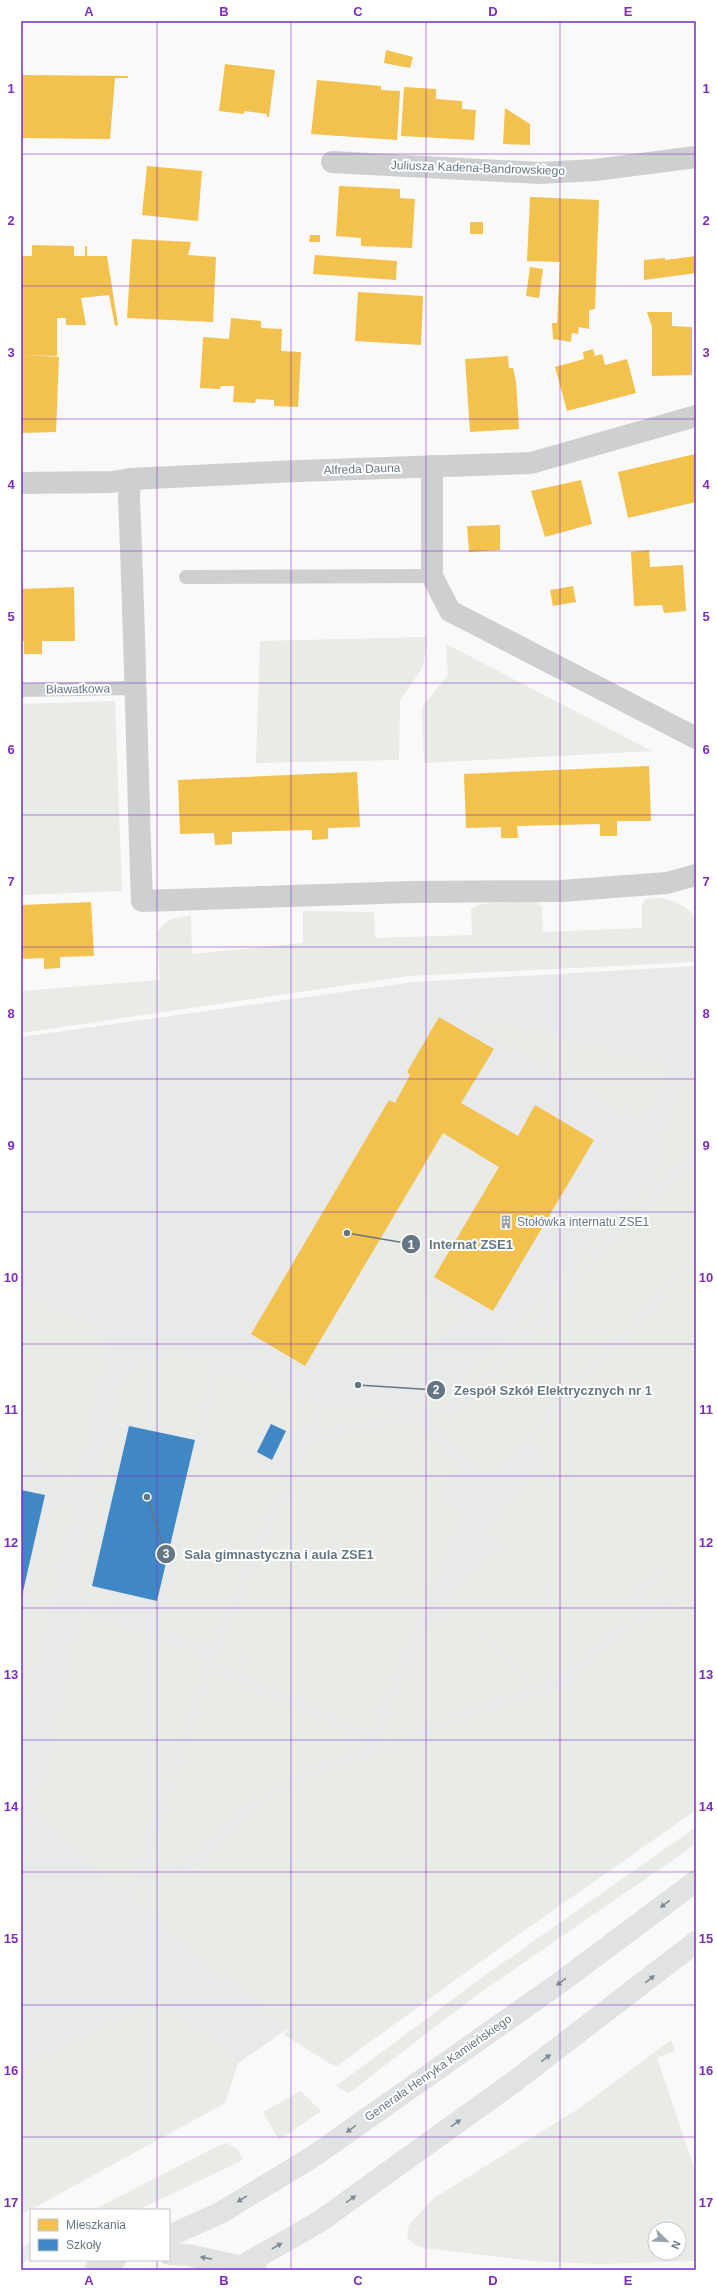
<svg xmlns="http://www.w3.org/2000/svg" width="717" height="2291" viewBox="0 0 717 2291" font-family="Helvetica,sans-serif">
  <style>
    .built { fill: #e8e9e9 }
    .green { fill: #e8ebe6; fill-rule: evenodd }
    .homes { fill: #f2c14e }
    .schools { fill: #3f88c5 }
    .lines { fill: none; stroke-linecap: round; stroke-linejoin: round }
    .lane { stroke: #cecfd0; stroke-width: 14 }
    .street { stroke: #cecfd0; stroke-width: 22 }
    .secondary { stroke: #e1e2e2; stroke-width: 22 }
    .primary { stroke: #e1e2e2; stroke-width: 22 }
    .oneway { fill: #7e8c96 }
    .grid { fill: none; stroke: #7b2cbf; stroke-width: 1; stroke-opacity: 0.55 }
    .labels { text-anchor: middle; stroke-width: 4; stroke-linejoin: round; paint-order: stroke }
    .street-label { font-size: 12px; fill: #657683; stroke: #fff }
    .poi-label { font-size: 12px; fill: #657683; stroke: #fff; text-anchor: start }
    .leader { fill: none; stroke: #657683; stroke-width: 1.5 }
    .callout-dot { fill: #657683; stroke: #fff; stroke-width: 1.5 }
    .mark-label { font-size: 12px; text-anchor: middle; font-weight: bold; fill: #fff }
    .callout-label { font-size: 13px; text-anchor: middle; font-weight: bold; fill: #657683; stroke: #fff; stroke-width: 4; stroke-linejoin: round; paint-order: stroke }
    .neatline { fill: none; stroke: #7b2cbf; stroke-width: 1.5 }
    .grid-label { font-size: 13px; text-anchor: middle; font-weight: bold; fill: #7b2cbf }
  </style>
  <rect width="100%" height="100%" fill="#f9f9f9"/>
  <polygon class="built" points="696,966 696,1734 553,1844 214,2080 21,2206 21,1037 414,982"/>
  <g class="green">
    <polygon points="427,637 423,667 400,700 399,760 256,763 260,641"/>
    <polygon points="446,644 652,751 424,763 422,707 448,675"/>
    <polygon points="115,701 122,891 21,895 21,704"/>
    <path d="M 661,898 C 676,901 686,906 696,917 L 696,962 L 408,976 L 21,1033 L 21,991 L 160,980 L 157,931 L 169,920 L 191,915 L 192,954 L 303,943 L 303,911 L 374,912 L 375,938 L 472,935 L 471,909 L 480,904 L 535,901 L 542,907 L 543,932 L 642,928 L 642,905 L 645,899 Z"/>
    <path d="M 457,1015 L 509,1024 L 667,1067 C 661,1087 658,1115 634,1119 Z"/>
    <path d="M 696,1082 L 696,1150 L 599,1249 L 460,1402 L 420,1411 L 412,1402 L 451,1387 L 474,1373 L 653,1181 C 659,1168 664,1159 660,1145 L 684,1085 Z"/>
    <polygon points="443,1133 499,1167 425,1290 464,1313 445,1335 415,1351 375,1360 337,1358 314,1350"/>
    <polygon points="696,1161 696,1250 491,1476 428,1417 464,1410 594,1265"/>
    <polygon points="696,1260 696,1588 645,1609 607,1637 571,1669 542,1687 465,1707 401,1740 373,1749 435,1610 438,1612 435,1617 438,1623 444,1624 449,1620 448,1613 440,1610 438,1607 442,1602 533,1685 580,1631 578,1630 534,1680 445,1601 489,1551 530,1586 492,1551 498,1546 600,1638 662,1572 541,1463 548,1457 598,1502 532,1441"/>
    <polygon points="21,1296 86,1321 96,1328 106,1347 76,1494 57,1490 62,1473 41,1465 21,1442"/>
    <path d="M 183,1354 L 212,1365 L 213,1371 L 196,1436 L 127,1421 L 125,1427 L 111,1425 C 123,1379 131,1356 183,1354 Z"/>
    <polygon points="221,1369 317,1403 304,1433 288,1434 268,1424 254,1453 271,1461 269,1469 285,1475 212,1646 161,1629"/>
    <polygon points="325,1406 351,1410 398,1406 405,1413 313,1434"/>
    <polygon points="414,1420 465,1466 437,1498 465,1510 370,1731 240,1674 316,1497 237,1672 215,1663 309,1443"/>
    <polygon points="111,1431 125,1434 87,1588 116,1595 111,1609 74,1597"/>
    <polygon points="543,1468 657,1570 600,1634 486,1532"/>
    <polygon points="21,1469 51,1479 49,1485 21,1478"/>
    <polygon points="54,1498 74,1503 25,1713 21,1713 21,1640"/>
    <polygon points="696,1597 696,1810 498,1949 337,2066 329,2063 283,2034 288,2030 134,1901 141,1884 198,1865 259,1808 281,1790 304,1778 407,1746 448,1723 472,1714 507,1707 535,1698 566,1684 629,1629 657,1611"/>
    <polygon points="81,1613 206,1656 128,1895 65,1841 38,1812"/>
    <path d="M 211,1671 L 364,1739 L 359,1752 C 312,1762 270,1786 234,1818 C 223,1829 215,1844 203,1852 C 186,1865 163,1867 144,1875 Z"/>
    <polygon points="696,1827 696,1844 474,1997 349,2093 336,2086 484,1976"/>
    <polygon points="159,1998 238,2063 225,2103 21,2215 21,2069"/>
    <path d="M 671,2040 L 675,2051 L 657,2058 L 696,2173 L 696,2261 L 598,2264 L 532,2261 L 424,2248 L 415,2245 L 407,2237 L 409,2225 L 434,2198 L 578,2109 ZM 655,2229 L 679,2229 L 679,2253 L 655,2253 Z"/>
    <polygon points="301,2091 321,2111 279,2140 263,2112"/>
    <polygon points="227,2143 237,2149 243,2160 138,2210 93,2210 216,2147"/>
    <polygon points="31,2242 31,2259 21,2264 21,2247"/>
  </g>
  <g class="homes">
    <polygon points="386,50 413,57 410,68 384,63"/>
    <polygon points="225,64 275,70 269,117 267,117 267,114 244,111 244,114 219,111"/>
    <polygon points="21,75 128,76 128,78 115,78 110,139 21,138"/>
    <polygon points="317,80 381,86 381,90 400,91 397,140 311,134"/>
    <polygon points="404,87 436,89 436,99 462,101 462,109 476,110 474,140 401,136"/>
    <polygon points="505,108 530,124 530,145 503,144"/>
    <polygon points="147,166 202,171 198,221 142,215"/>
    <polygon points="339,186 400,189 400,198 415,199 412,248 361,246 361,238 336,236"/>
    <polygon points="530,197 599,200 595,309 589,310 589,329 579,327 578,334 572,333 571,342 553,339 552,323 557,323 560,262 527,261"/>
    <rect x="470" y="222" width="13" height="12"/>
    <polygon points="310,235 320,235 320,242 309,242"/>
    <polygon points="132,239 191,242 188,255 216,257 213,322 127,318"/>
    <polygon points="32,245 74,246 74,256 85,256 85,246 87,246 87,256 107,256 118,325 115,326 109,295 81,298 86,325 66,325 66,318 57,318 57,356 23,355 59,357 56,432 21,433 21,256 32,256"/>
    <polygon points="315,255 397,261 396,280 313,274"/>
    <polygon points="696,256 696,273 644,280 644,260 665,258 665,260"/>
    <polygon points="530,267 543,269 539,298 526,296"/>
    <polygon points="358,292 423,296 421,345 355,341"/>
    <polygon points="647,312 672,312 672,326 692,327 692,375 652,376 652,327"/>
    <polygon points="231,318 261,321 261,328 282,329 281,351 301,352 298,407 274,406 274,400 256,399 255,403 233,402 234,386 221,386 220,389 200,388 203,337 229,339"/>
    <polygon points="593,349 595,356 602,354 605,365 627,359 636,393 567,411 555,367 584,359 583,352"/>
    <polygon points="508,356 509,368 513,368 516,382 519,429 470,432 465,359"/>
    <polygon points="695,454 696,502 628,518 618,472"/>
    <polygon points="581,480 592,524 545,537 531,491"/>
    <polygon points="500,525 500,550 469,552 467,526"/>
    <polygon points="649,550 650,567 683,565 686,611 664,613 662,605 634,606 631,552"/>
    <polygon points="573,586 576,602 553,606 550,590"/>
    <polygon points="74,587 75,641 42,641 42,654 24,654 24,641 21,642 21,589"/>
    <polygon points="649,766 651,821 617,821 617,836 600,836 600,824 517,826 518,838 501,838 501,827 466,828 464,774"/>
    <polygon points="357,772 360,827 328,828 328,839 312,840 312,830 232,832 232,844 215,845 214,833 180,834 178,780"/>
    <polygon points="91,902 94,956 60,957 60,968 44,969 44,958 21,959 21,905"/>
    <polygon points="439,1017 494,1049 461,1103 518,1136 535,1105 594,1140 493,1311 434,1277 499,1167 443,1133 305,1366 251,1334 389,1100 395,1103 410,1075 407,1072"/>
  </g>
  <g class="schools">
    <polygon points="271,1424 286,1431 272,1460 257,1452"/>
    <polygon points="129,1426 195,1440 157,1601 92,1586"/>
    <polygon points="21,1490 45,1495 22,1596 21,1596"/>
  </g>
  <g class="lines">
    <g class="lane">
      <polyline points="186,577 432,576"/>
      <polyline points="21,690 134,688"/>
    </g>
    <g class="street">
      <polyline points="332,162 540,173 595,170 696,157"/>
      <polyline points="432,466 432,576 450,611 696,738"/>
      <path d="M 130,479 L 129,499 C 135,633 137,767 142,901 L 410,892 L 561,891 L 667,883 L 696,875"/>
      <polyline points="21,483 112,482 130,479 298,471 531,463 696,416"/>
    </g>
    <polyline class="secondary" points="169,2254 188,2255 256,2270"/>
    <g class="primary">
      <polyline points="169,2236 220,2213 311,2158 558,1984 696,1881"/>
      <polyline points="95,2270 115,2260"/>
      <polyline points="235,2270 319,2222 515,2081 696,1942"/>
    </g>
  </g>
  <defs><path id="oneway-solid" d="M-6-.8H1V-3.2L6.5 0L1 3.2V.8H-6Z"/></defs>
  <g class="oneway">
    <use href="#oneway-solid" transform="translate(665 1904) rotate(143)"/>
    <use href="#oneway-solid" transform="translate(650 1979) rotate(-39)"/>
    <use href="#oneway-solid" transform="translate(561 1982) rotate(144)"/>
    <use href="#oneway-solid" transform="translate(546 2058) rotate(-37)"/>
    <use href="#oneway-solid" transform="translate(456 2123) rotate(-36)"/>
    <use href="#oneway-solid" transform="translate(351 2129) rotate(144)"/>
    <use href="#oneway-solid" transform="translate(242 2199) rotate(148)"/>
    <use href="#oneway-solid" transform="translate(351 2199) rotate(-36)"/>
    <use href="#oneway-solid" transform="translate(277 2246) rotate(-30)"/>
    <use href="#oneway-solid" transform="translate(206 2258) rotate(-169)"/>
  </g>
  <path class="grid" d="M 157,21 L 157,2210M 291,21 L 291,2270M 426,21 L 426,2270M 560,21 L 560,2270M 21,154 L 696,154M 21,286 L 696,286M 21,419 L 696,419M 21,551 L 696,551M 21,683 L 696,683M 21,815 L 696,815M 21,947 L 696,947M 21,1079 L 696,1079M 21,1212 L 696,1212M 21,1344 L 696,1344M 21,1476 L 696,1476M 21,1608 L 696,1608M 21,1740 L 696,1740M 21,1872 L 696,1872M 21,2005 L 696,2005M 21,2137 L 696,2137M 157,2260 L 157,2270"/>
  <defs>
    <g id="building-bare" transform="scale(1.08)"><path d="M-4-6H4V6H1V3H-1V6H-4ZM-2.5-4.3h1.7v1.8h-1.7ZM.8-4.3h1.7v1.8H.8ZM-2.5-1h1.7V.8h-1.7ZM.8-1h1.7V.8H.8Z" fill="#99a4ac" stroke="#fff" stroke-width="2.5" paint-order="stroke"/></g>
  </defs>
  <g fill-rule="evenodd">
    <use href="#building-bare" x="506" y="1222"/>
  </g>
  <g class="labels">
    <g class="street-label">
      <text transform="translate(478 168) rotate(2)" y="4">Juliusza Kadena-Bandrowskiego</text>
      <text transform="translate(362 469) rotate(-2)" y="4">Alfreda Dauna</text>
      <text transform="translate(78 689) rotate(-1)" y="4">Bławatkowa</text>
      <text transform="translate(438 2068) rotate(-35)" y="4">Generała Henryka Kamieńskiego</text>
    </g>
    <g class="poi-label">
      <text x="517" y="1226">Stołówka internatu ZSE1</text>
    </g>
  </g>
  <path class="leader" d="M347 1233L411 1244M358 1385L436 1390M147 1497L166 1554"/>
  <g class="callout-dot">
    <circle cx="347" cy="1233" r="4"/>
    <circle cx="358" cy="1385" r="4"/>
    <circle cx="147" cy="1497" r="4"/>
    <circle cx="411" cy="1244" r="10"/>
    <circle cx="436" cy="1390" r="10"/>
    <circle cx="166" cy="1554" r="10"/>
  </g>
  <g class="mark-label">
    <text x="411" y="1249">1</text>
    <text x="436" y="1394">2</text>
    <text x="166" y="1558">3</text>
  </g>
  <g class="callout-label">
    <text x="471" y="1249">Internat ZSE1</text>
    <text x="553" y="1395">Zespół Szkół Elektrycznych nr 1</text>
    <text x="279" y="1559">Sala gimnastyczna i aula ZSE1</text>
  </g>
  <rect width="717" height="2291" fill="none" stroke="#ffffff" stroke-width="44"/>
  <rect x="30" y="2209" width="140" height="52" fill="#ffffff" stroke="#c1c8cd"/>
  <rect x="38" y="2219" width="20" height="12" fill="#f2c14e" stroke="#c1c8cd"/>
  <text x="66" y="2229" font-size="12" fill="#657683">Mieszkania</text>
  <rect x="38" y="2239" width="20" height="12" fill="#3f88c5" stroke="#c1c8cd"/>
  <text x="66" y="2249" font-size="12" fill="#657683">Szkoły</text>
  <g transform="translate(667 2241) rotate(113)"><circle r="19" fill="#ffffff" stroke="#c1c8cd"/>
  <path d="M0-3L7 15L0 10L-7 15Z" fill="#99a4ac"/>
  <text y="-6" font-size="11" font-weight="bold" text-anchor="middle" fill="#657683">N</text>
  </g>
  <rect x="22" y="22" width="673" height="2247" class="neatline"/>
  <g class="grid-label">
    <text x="89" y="16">A</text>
    <text x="224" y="16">B</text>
    <text x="358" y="16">C</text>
    <text x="493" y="16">D</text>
    <text x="628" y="16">E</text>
    <text x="11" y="93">1</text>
    <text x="706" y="93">1</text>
    <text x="11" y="225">2</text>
    <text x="706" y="225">2</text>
    <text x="11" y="357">3</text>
    <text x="706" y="357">3</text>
    <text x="11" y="489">4</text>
    <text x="706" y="489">4</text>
    <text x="11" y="621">5</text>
    <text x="706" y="621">5</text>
    <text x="11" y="754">6</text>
    <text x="706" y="754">6</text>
    <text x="11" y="886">7</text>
    <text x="706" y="886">7</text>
    <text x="11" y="1018">8</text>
    <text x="706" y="1018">8</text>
    <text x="11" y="1150">9</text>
    <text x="706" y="1150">9</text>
    <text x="11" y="1282">10</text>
    <text x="706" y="1282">10</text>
    <text x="11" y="1414">11</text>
    <text x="706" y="1414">11</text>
    <text x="11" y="1547">12</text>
    <text x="706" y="1547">12</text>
    <text x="11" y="1679">13</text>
    <text x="706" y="1679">13</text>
    <text x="11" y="1811">14</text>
    <text x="706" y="1811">14</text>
    <text x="11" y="1943">15</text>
    <text x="706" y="1943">15</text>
    <text x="11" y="2075">16</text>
    <text x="706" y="2075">16</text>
    <text x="11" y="2207">17</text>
    <text x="706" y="2207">17</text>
    <text x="89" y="2285">A</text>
    <text x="224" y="2285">B</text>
    <text x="358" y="2285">C</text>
    <text x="493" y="2285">D</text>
    <text x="628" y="2285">E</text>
  </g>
</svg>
